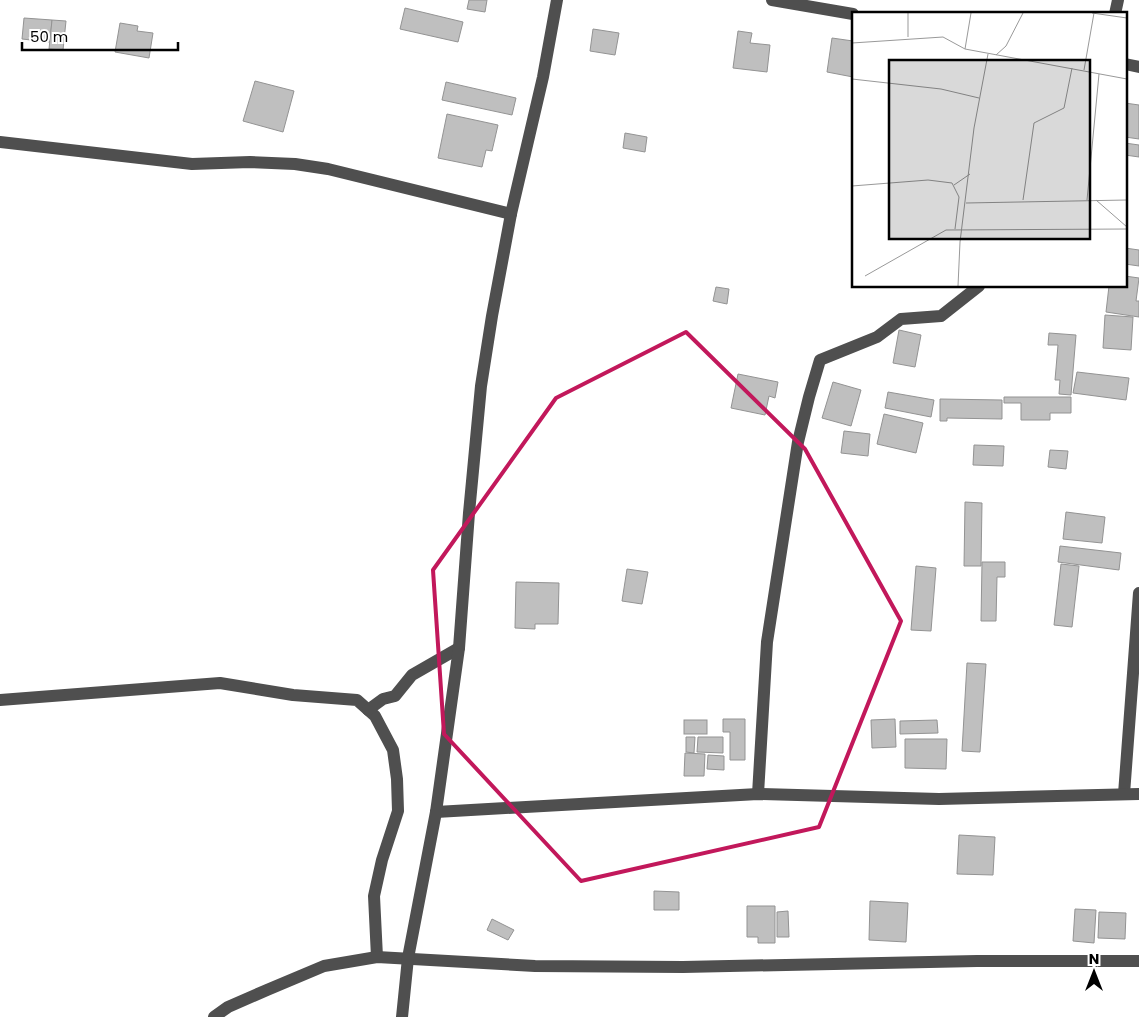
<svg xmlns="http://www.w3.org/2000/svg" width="1139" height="1017" viewBox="0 0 1139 1017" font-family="Poppins,sans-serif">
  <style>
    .building { fill: #bfbfbf; stroke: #939393 }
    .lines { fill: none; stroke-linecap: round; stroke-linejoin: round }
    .minor { stroke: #4f4f4f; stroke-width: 12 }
    .marked { fill: none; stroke: #c2185b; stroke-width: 4; stroke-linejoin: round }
    .inset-road { fill: none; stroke: #999; stroke-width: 1 }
    .view { fill: #000; fill-opacity: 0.15; stroke: #000; stroke-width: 2.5 }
    .inset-edge { fill: none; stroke: #000; stroke-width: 2.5 }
  </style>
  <rect width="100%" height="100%" fill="#fff"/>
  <g class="building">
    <polygon points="469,0 487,0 485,12 467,9"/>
    <polygon points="405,8 463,22 458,42 400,29"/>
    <polygon points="24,18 52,20 50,42 22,39"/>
    <polygon points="52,20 66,21 63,50 49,49"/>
    <polygon points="120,23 138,26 137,31 153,33 149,58 115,52"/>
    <polygon points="593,29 619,33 615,55 590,51"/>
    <polygon points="738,31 752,33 750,43 770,45 767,72 733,68"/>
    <polygon points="832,38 853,41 853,77 827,72"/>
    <polygon points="255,81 294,91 283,132 243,121"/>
    <polygon points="446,82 516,98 512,115 442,100"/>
    <polygon points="1125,103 1139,105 1139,139 1125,137"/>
    <polygon points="447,114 498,125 492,151 486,150 482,167 438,158"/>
    <polygon points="625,133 647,137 645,152 623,148"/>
    <polygon points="1125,143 1139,145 1139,157 1125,155"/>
    <polygon points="1125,248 1139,250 1139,266 1125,264"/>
    <polygon points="1125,276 1139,278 1136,301 1139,301 1139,317 1106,312 1109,286 1125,286"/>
    <polygon points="716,287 729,289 727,304 713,301"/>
    <polygon points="1105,315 1133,317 1131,350 1103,348"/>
    <polygon points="899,330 921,335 915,367 893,363"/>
    <polygon points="1049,333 1076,335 1071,395 1059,394 1060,380 1055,380 1058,345 1048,345"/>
    <polygon points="1077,372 1129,378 1126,400 1073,393"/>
    <polygon points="738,374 778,382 775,398 769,396 765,415 731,408"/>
    <polygon points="833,382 861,390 851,426 822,418"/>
    <polygon points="888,392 934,400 931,417 885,408"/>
    <polygon points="1004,397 1071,397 1071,413 1050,413 1050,420 1021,420 1021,403 1004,403"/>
    <polygon points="940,399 1002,400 1002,419 947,418 947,421 940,421"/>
    <polygon points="884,414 923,423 916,453 877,444"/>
    <polygon points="844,431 870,434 868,456 841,453"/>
    <polygon points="974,445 1004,446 1003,466 973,465"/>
    <polygon points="1050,450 1068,451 1066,469 1048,467"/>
    <polygon points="965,502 982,503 981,566 964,566"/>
    <polygon points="1066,512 1105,517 1102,543 1063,539"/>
    <polygon points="1060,546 1121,553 1119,570 1058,562"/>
    <polygon points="982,562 1005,562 1005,577 997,577 996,621 981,621"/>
    <polygon points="1061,564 1079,566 1072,627 1054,625"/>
    <polygon points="916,566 936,568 931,631 911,630"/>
    <polygon points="627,569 648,572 642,604 622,601"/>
    <polygon points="516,582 559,583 558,624 535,624 535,629 515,628"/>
    <polygon points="967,663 986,664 980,752 962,751"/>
    <polygon points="723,719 745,719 745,760 730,760 730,732 723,732"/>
    <polygon points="895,719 896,747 872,748 871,720"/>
    <rect x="684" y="720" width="23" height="14"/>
    <polygon points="937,720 938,733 900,734 900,721"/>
    <polygon points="686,737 695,737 694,753 686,752"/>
    <polygon points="698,737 723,737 723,753 697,752"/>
    <polygon points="905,739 947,739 946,769 905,768"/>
    <polygon points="685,753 705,754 704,776 684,776"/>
    <polygon points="708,755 724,756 724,770 707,769"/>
    <polygon points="959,835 995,837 993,875 957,874"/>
    <polygon points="654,891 679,892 679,910 654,910"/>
    <polygon points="870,901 908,903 906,942 869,940"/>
    <polygon points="747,906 775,906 775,943 758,943 758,937 747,937"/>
    <polygon points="1075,909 1096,910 1094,943 1073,941"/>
    <polygon points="788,911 789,937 777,937 777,912"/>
    <polygon points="1099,912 1126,913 1125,939 1098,938"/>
    <polygon points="492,919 514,930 508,940 487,930"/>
  </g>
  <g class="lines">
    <g class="minor">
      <polyline points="772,0 853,14"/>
      <polyline points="1115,14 1118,0"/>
      <polyline points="1125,64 1139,67"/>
      <polyline points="0,142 192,164 250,162 295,164 328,169 511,214"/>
      <polyline points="0,700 220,683 293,695 357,700 375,716 393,750 397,779 398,811 382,860 374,896 377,957"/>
      <polyline points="368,710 383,699 395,696 412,675 459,648"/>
      <polyline points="758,794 767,642 798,442 809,397 820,360 877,337 901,319 941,316 979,286"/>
      <polyline points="1124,794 1139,593"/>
      <polyline points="436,812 758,794 939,799 1139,794"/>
      <polyline points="214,1017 228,1007 267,990 324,966 377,957 535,966 683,967 977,961 1139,961"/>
      <polyline points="402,1017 408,958 436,812 459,648 469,513 481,386 492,316 511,214 543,77 557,0"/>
    </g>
  </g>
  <path class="marked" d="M 686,332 L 805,449 L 901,621 L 819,827 L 581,881 L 444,734 L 433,570 L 556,398 Z"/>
  <g transform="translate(852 12)">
    <rect width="275" height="275" fill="#fff"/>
    <path class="inset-road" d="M 56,1 L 56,25M 240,1 L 275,6M 0,31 L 91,25 L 113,37 L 275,67M 113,37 L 119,1M 144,43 L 154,34 L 171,1M 232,58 L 242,1M 0,67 L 89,77 L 127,86M 102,173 L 118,162M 0,174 L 76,168 L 100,171 L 107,185 L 103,217M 171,188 L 182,111 L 212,96 L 220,56M 235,188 L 247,62M 244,188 L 275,215M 114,191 L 275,188M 13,264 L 94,218 L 275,217M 106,274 L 108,230 L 122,116 L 136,42"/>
    <path class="view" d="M 37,48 L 238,48 L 238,227 L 37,227 Z"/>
    <rect width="275" height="275" class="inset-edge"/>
  </g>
  <g transform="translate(1094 972)" stroke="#ffffff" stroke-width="4" paint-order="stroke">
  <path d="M0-4L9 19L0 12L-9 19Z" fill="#000000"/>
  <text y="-8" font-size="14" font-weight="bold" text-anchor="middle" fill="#000000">N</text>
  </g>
  <path d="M22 42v8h156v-8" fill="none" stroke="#000000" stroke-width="2.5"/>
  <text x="30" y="42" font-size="15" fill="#000000" stroke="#ffffff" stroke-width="4" paint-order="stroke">50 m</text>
</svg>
